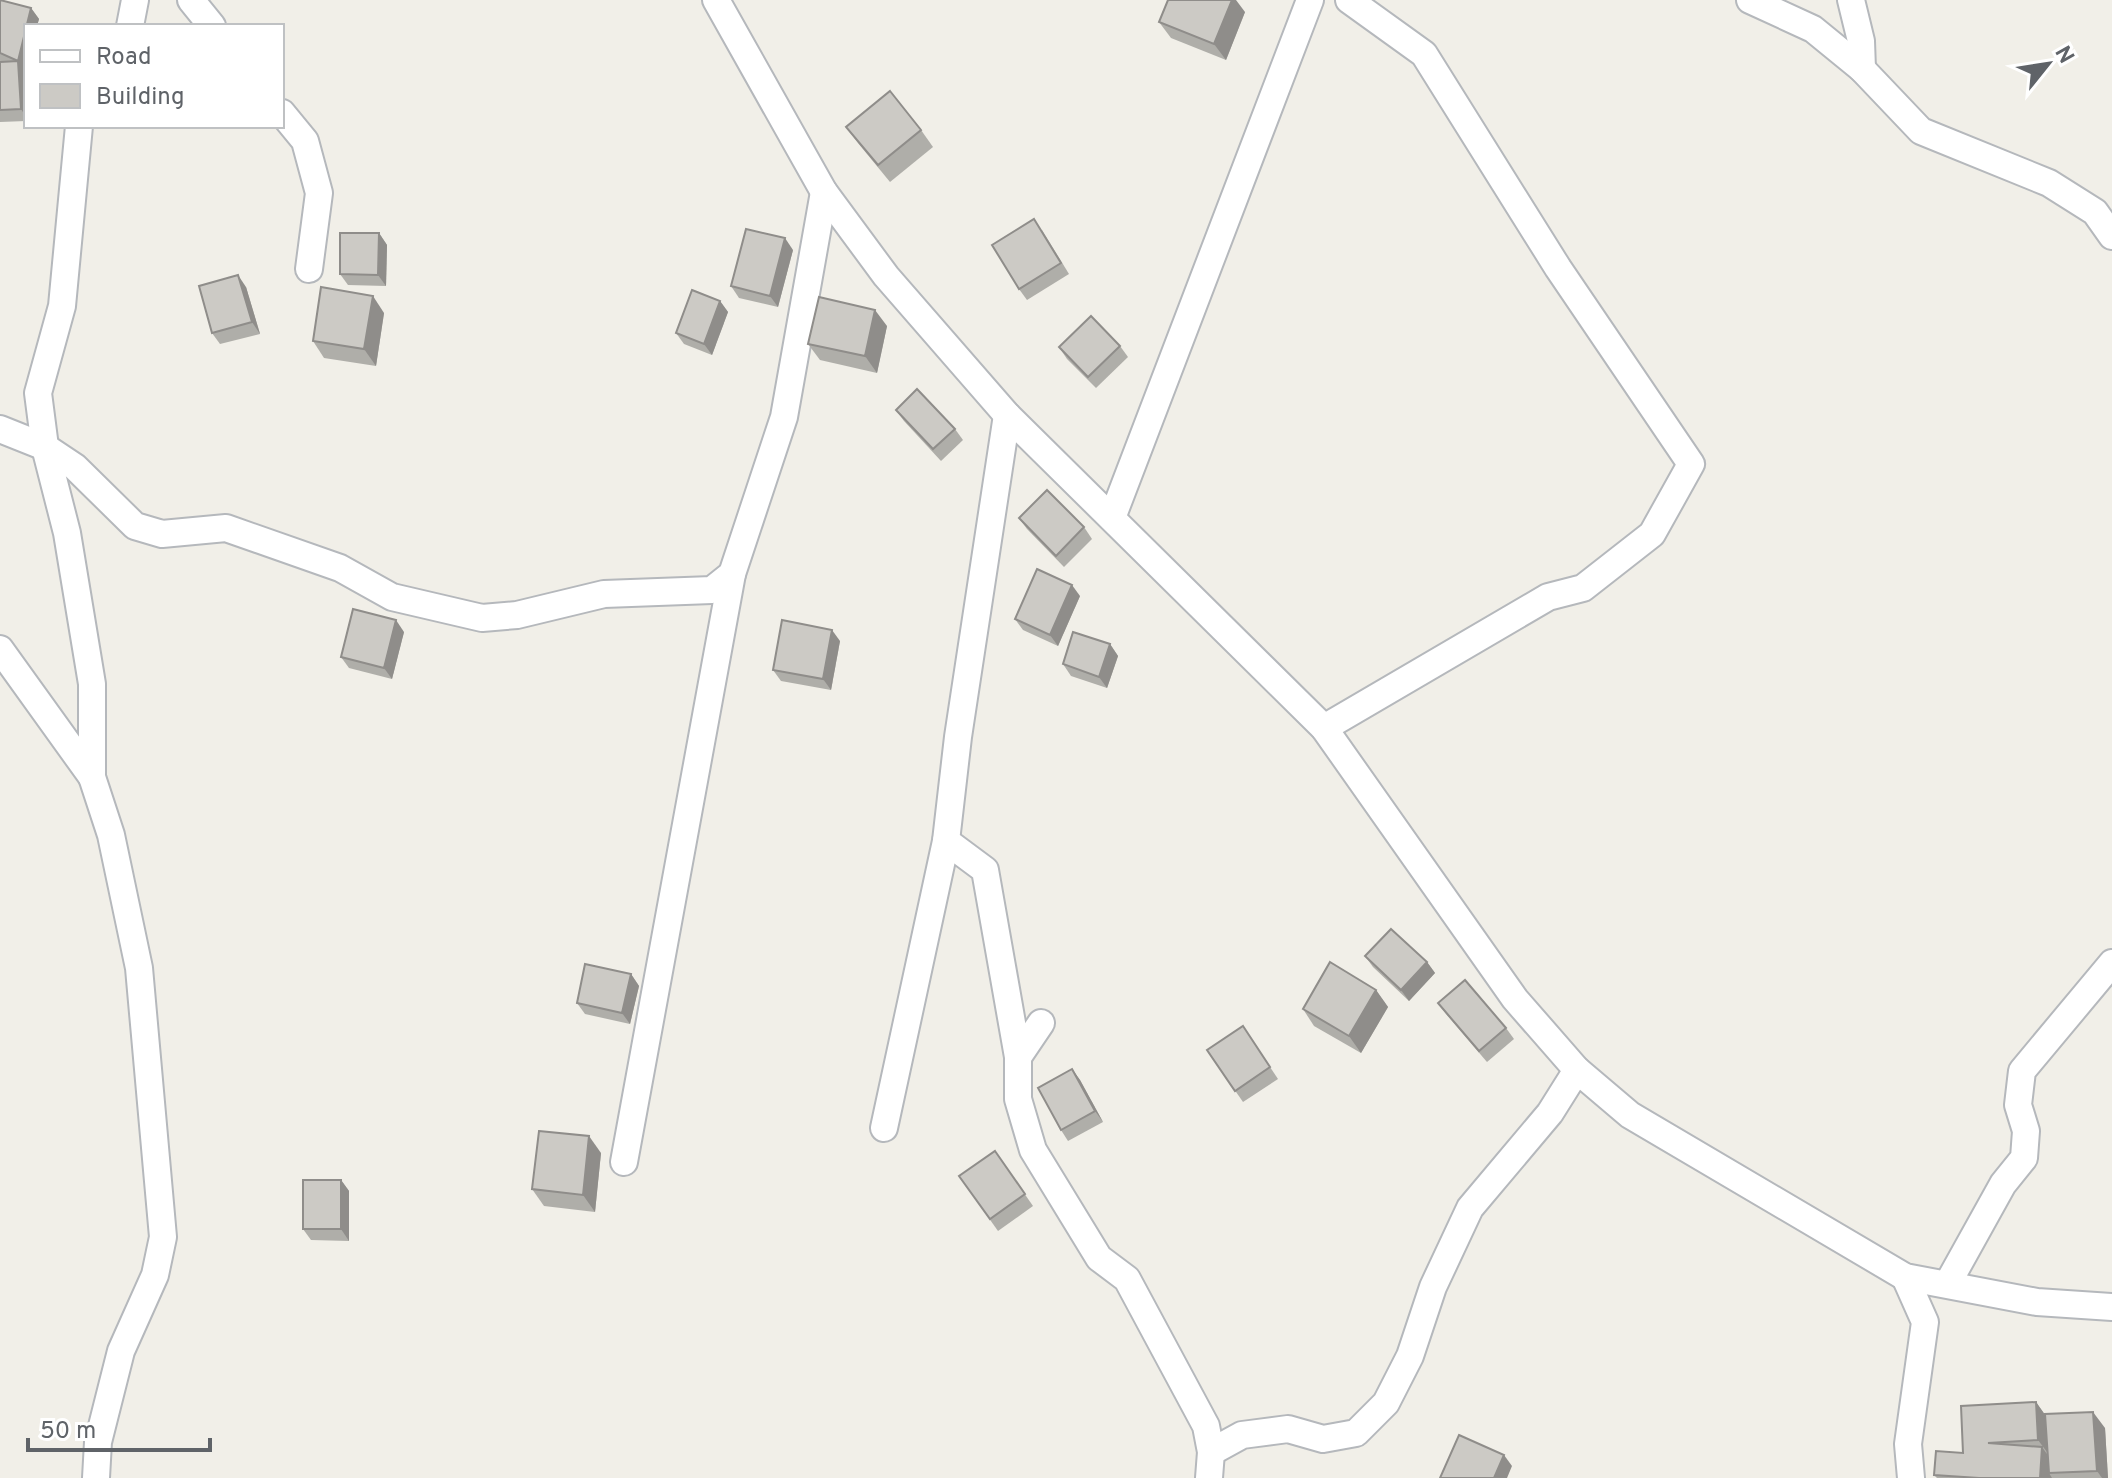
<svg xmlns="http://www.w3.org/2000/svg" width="2112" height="1478" viewBox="0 0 2112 1478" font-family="Overpass,sans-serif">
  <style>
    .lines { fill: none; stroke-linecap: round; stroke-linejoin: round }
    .street-casing { stroke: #b5b8bc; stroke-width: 30 }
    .street { stroke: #fff; stroke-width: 26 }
    .wall { fill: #afaea9 }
    .shaded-wall { fill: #8f8d8a }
    .building { fill: #cccac5; stroke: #8f8d8a; stroke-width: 2 }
  </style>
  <rect width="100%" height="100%" fill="#f1efe8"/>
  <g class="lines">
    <g class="street-casing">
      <g id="street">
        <polyline points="191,0 212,26"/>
        <polyline points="716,0 824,192 886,276 1007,415 1324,728 1515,999 1577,1070 1630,1115 1905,1277 2037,1302 2112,1307"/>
        <polyline points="1750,0 1813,29 1862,69 1921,131 2049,183 2095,212 2112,236"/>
        <polyline points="1851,0 1861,41 1862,69"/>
        <polyline points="130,26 135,0"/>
        <polyline points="282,113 305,141 319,193 309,269"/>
        <polyline points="79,126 62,306 38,393 45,447 67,533 92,684 92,777 111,835 139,968 163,1237 155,1275 121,1351 98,1442 96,1478"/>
        <polyline points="0,429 45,447 75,467 135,526 162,534 226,528 340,568 392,597 482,618 517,615 604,594 712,590 732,574 784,417 824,192"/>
        <polyline points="1112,518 1310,0"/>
        <polyline points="0,649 92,777"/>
        <polyline points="1324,728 1548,597 1583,588 1652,534 1691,464 1558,268 1424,54 1349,0"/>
        <polyline points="946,841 985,870 1018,1057"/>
        <polyline points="1041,1023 1018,1057 1018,1099 1033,1150 1099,1258 1127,1279 1206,1426 1211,1452 1209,1478"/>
        <polyline points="884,1128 946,841 958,737 1007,415"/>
        <polyline points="624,1162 732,574"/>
        <polyline points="1905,1277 1925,1322 1908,1444 1911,1478"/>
        <polyline points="1948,1283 2003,1184 2024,1158 2026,1131 2018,1105 2022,1071 2112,963"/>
        <polyline points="1211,1452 1242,1435 1288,1429 1323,1439 1356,1433 1386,1403 1410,1356 1433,1287 1470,1208 1550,1113 1577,1070"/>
      </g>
    </g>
    <use href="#street" class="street"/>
  </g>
  <g class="wall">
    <polygon points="0,0 31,8 39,19 37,26 26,26 26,121 0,122 0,62 3,62 0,61"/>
    <polygon points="1245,12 1226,60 1171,38 1159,22"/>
    <polygon points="846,127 921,130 933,147 890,182 858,143"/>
    <polygon points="1042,230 1069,274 1027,300 1019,289"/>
    <polygon points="379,233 387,245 386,286 348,285 340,274"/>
    <polygon points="793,250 778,307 739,298 731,286"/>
    <polygon points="246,287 260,334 220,344 212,333"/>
    <polygon points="720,301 728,312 712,355 684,344 676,333"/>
    <polygon points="384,313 376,366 324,358 313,341"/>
    <polygon points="887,326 877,373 820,360 808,344"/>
    <polygon points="1120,346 1128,357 1096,388 1067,359 1059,347"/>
    <polygon points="896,410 955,429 963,440 941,461 904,421"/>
    <polygon points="1019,518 1084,527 1092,539 1064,567 1027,529"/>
    <polygon points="1080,596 1058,646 1023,630 1015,619"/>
    <polygon points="404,632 392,679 349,668 341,657"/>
    <polygon points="840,641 831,690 781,681 773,670"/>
    <polygon points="1110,644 1118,656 1107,688 1071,676 1063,664"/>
    <polygon points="1365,956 1427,962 1435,973 1409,1001 1373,967"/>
    <polygon points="631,974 639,986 630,1024 585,1014 577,1003"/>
    <polygon points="1376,990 1388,1007 1361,1053 1314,1026 1303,1009"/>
    <polygon points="1438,1003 1506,1028 1514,1039 1487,1062 1446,1014"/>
    <polygon points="1243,1026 1278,1079 1243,1102 1207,1050"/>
    <polygon points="1072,1069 1080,1080 1103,1122 1068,1141 1061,1130"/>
    <polygon points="995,1151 1033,1206 998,1231 959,1176"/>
    <polygon points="601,1153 595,1212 544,1206 532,1189"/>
    <polygon points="341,1180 349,1191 349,1241 311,1240 303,1229"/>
    <polygon points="2036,1402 2045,1415 2105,1428 2108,1478 1937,1478 1934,1475"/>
  </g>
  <g class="shaded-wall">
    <polygon points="1232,0 1236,0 1245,12 1226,60 1214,44"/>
    <polygon points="31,8 39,19 37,26 27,26"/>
    <polygon points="26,29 26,117 21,109 18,61"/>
    <polygon points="379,233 387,245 386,286 378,275"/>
    <polygon points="785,238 793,250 778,307 770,296"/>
    <polygon points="238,275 246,287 260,334 252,322"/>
    <polygon points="373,296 384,313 376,366 364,349"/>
    <polygon points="720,301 728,312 712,355 704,344"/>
    <polygon points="875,310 887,326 877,373 865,356"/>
    <polygon points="1072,585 1080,596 1058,646 1050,635"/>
    <polygon points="396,620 404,632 392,679 384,668"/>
    <polygon points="832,630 840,641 831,690 823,679"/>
    <polygon points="1110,644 1118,656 1107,688 1099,677"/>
    <polygon points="1427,962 1435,973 1409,1001 1401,990"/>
    <polygon points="631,974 639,986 630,1024 622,1013"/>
    <polygon points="1376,990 1388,1007 1361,1053 1349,1036"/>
    <polygon points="1072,1069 1080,1080 1103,1122 1095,1111"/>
    <polygon points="589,1136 601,1153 595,1212 583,1195"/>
    <polygon points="341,1180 349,1191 349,1241 341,1229"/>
    <polygon points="2036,1402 2048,1419 2050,1456 2038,1440"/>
    <polygon points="2093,1412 2105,1428 2108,1478 2102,1478 2097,1471"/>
    <polygon points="2042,1447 2054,1464 2049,1473 2052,1478 2040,1478"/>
    <polygon points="1504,1455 1512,1466 1507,1478 1494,1478"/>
  </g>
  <g class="building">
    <polygon points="0,0 31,8 18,61 0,53"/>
    <polygon points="1168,0 1232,0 1214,44 1159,22"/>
    <polygon points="18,61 21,109 0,110 0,62"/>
    <polygon points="890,91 921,130 878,165 846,127"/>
    <polygon points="1034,219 1061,263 1019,289 992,245"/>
    <polygon points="746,229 785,238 770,296 731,286"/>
    <polygon points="340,233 379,233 378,275 340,274"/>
    <polygon points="238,275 252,322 212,333 199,286"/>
    <polygon points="321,287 373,296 364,349 313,341"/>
    <polygon points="692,290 720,301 704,344 676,333"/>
    <polygon points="819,297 875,310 865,356 808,344"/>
    <polygon points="1091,316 1120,346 1088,377 1059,347"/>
    <polygon points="917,389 955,429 933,449 896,410"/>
    <polygon points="1047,490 1084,527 1056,556 1019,518"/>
    <polygon points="1037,569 1072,585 1050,635 1015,619"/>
    <polygon points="353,609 396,620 384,668 341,657"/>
    <polygon points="782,620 832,630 823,679 773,670"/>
    <polygon points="1073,632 1110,644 1099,677 1063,664"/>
    <polygon points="1391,929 1427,962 1401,990 1365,956"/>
    <polygon points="1330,962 1376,990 1349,1036 1303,1009"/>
    <polygon points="585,964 631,974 622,1013 577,1003"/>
    <polygon points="1465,980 1506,1028 1479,1051 1438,1003"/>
    <polygon points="1243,1026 1270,1067 1235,1091 1207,1050"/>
    <polygon points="1072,1069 1095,1111 1061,1130 1038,1088"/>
    <polygon points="539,1131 589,1136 583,1195 532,1189"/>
    <polygon points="995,1151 1025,1194 990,1219 959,1176"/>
    <rect x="303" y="1180" width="38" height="49"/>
    <polygon points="2036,1402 2038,1440 1988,1443 2042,1447 2040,1478 1979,1478 1934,1475 1936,1451 1963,1453 1961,1406"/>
    <polygon points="2093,1412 2097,1471 2049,1473 2045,1414"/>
    <polygon points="1459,1435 1504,1455 1494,1478 1440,1478"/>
  </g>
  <rect x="24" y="24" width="260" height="104" fill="#ffffff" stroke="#bfc1c3" stroke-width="2"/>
  <rect x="40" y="50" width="40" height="12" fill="#ffffff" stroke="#bfc1c3" stroke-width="2"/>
  <text x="96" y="64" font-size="24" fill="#5f6368">Road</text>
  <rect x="40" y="84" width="40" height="24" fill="#cccac5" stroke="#bfc1c3" stroke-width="2"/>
  <text x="96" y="104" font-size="24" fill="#5f6368">Building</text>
  <g transform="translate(2048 64) rotate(60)" stroke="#ffffff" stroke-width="6" paint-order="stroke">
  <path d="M0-6L14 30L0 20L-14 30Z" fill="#5f6368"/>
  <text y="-12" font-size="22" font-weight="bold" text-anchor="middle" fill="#5f6368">N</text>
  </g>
  <path d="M28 1438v12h182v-12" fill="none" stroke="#5f6368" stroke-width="4"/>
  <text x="40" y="1438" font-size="24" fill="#5f6368" stroke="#ffffff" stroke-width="6" paint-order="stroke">50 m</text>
</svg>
